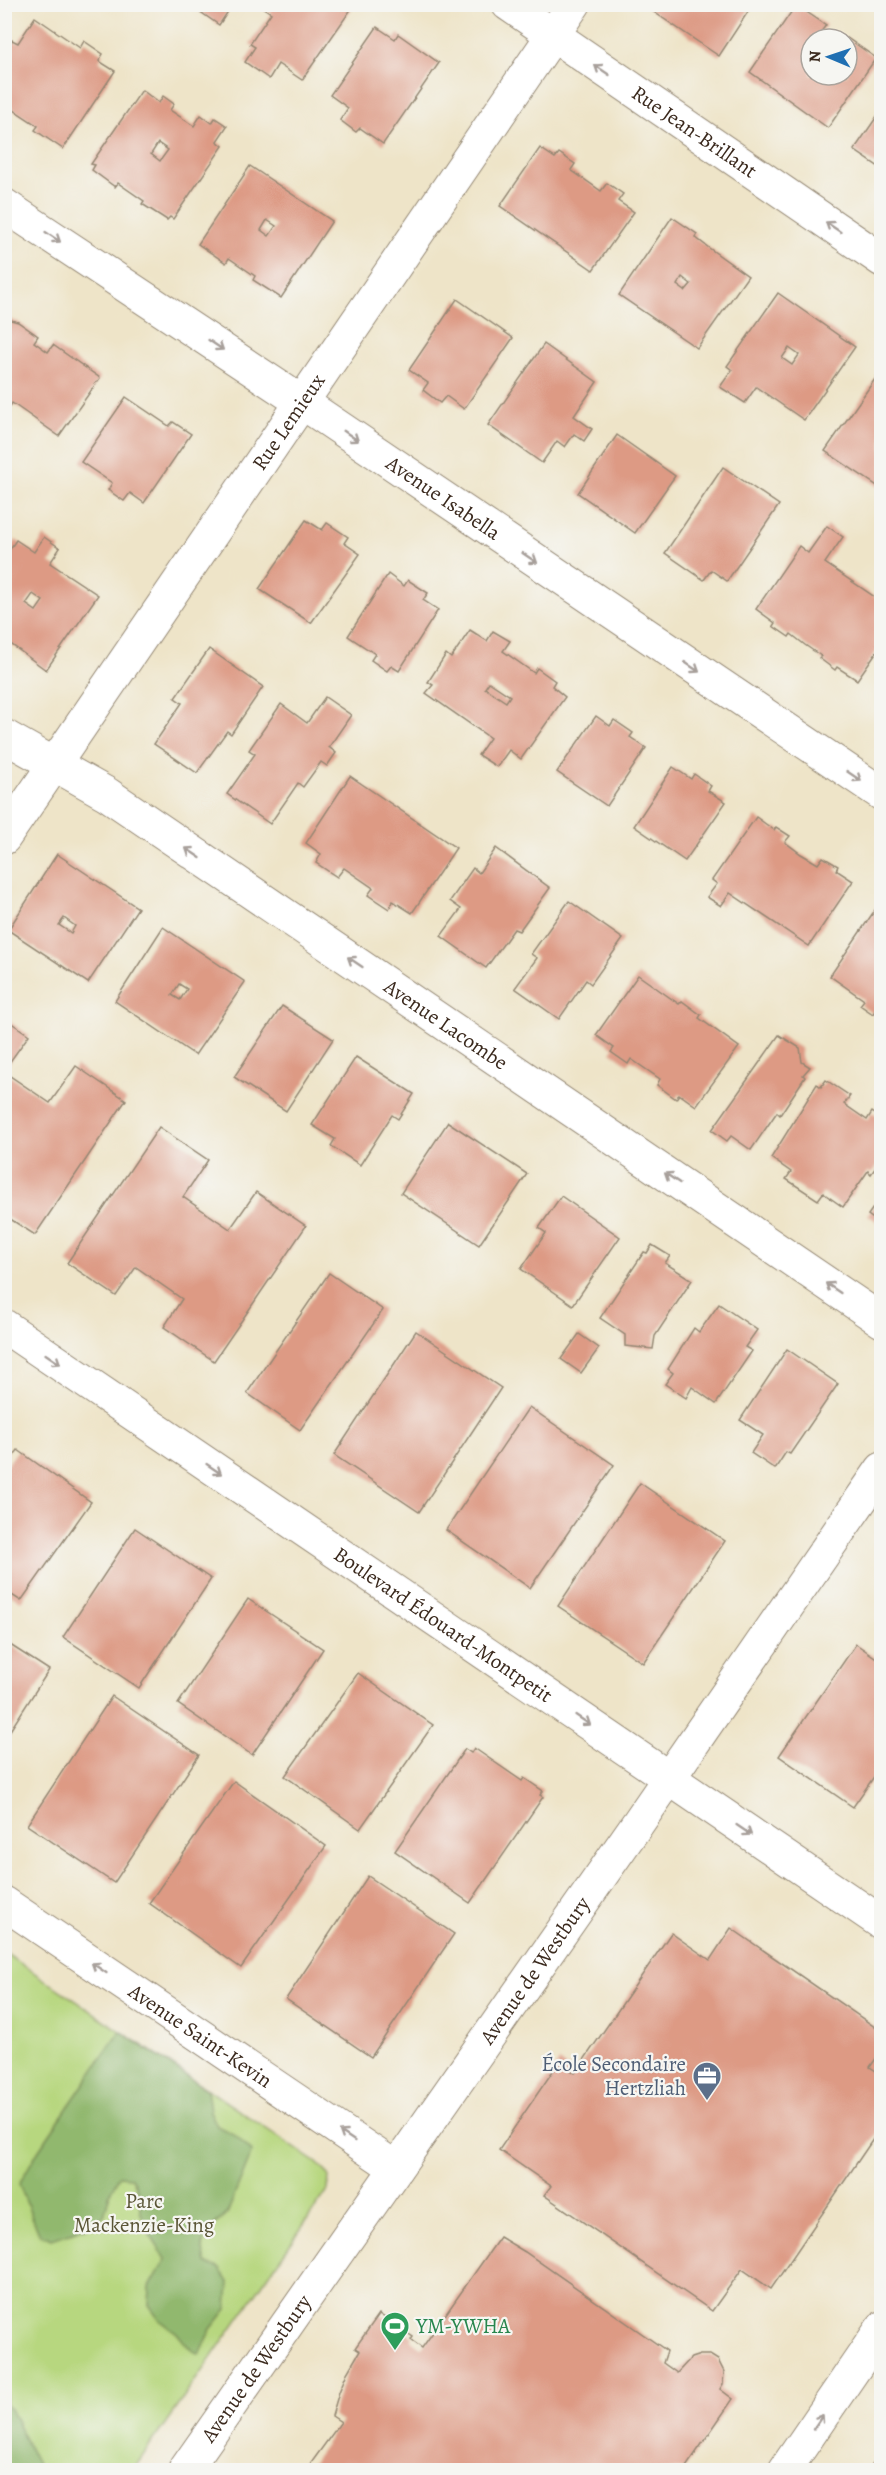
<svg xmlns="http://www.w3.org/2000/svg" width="886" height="2475" viewBox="0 0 886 2475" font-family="Alegreya,serif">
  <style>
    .green { fill: #b7d77f; stroke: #79804e; stroke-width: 1.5 }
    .forest { fill: #91b86e; stroke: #667146; stroke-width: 1.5 }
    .building { fill: #dd9a84; fill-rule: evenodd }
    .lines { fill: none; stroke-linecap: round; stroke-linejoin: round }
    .minor-casing { stroke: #948773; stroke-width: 35 }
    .minor { stroke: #fff; stroke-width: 33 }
    .oneway { stroke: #a79f9a }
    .labels { text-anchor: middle; stroke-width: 4.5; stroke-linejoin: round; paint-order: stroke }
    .street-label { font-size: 21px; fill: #3b2a1e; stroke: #f6f6f2 }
    .service-label { font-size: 21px; fill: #4e5e75; stroke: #f6f6f2; text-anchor: end }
    .park-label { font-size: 21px; fill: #5a5536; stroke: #f6f6f2 }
    .leisure-label { font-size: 21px; fill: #27864d; stroke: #f6f6f2; text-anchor: start }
  </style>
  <rect width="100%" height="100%" fill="#f6f6f2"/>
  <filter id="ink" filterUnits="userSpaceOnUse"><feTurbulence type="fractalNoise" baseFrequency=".0167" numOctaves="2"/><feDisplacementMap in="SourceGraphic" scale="12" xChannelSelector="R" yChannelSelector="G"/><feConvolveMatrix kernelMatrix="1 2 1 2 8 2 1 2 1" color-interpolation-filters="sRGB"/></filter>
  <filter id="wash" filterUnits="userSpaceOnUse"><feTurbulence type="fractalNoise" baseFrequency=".008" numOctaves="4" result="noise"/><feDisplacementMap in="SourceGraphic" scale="24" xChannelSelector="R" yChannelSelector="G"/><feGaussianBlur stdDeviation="1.35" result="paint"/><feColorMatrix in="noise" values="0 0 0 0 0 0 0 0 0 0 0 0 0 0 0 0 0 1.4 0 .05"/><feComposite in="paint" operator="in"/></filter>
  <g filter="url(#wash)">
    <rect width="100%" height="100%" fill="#eee4c8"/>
    <polygon class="green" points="5,1953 317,2163 329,2175 328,2190 133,2470 5,2470"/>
    <g class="forest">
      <polygon points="120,2031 207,2090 210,2111 217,2126 235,2135 252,2152 227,2214 206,2232 202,2246 206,2263 219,2268 229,2282 227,2309 211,2329 199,2354 190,2349 177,2333 161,2321 149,2305 150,2287 166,2259 150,2235 140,2211 140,2196 132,2177 119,2176 110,2193 104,2216 87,2227 52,2239 39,2234 19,2184 38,2151"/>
      <polygon points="4,2404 10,2409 40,2470 5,2470"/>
    </g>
    <g id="blocks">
      <g class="building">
        <polygon points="189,4 233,4 219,25"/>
        <polygon points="263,4 347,4 352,8 302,80 278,64 269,79 245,62 255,47 250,44 271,13 262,7"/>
        <polygon points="642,4 753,4 719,56"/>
        <polygon points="796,5 826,25 816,39 811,39 811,75 847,75 847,38 876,58 828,128 750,72"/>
        <polygon points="35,17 80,48 84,41 103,54 99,61 115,71 63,149 35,130 38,126 5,104 5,62 10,55 5,51 12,40 18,43"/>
        <polygon points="377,27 395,39 398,34 439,63 383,144 360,128 356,132 340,120 348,108 330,95"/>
        <path d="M 142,90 L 159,103 L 163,96 L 174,104 L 170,110 L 194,126 L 201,115 L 212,123 L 215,118 L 227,126 L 217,141 L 223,146 L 173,219 L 170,217 L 167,220 L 142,204 L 144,201 L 118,183 L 115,187 L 92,170 L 95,165 L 91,164 ZM 158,143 L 168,150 L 160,161 L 151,154 Z"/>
        <polygon points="882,109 882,169 854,150"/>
        <polygon points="540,148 555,158 559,153 575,164 571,170 601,191 607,183 623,194 618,201 634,212 593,270 500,206"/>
        <path d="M 250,166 L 332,221 L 281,298 L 253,280 L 255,276 L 229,258 L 226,263 L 198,244 ZM 267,220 L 276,226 L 269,236 L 261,230 Z"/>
        <path d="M 672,217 L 697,234 L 695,237 L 709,248 L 748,276 L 697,348 L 619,295 ZM 682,277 L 691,284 L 685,291 L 677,285 Z"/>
        <path d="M 778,293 L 855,347 L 804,420 L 756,387 L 745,403 L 720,387 L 732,370 L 727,366 ZM 789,348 L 799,355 L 792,365 L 782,358 Z"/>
        <polygon points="457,299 513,338 464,409 446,396 440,403 423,390 428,383 409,370"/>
        <polygon points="4,318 18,322 38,336 34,342 48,352 53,345 100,378 59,436 12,403 8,410 4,408"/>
        <polygon points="544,344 597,382 574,416 592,429 584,441 574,434 565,447 557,441 542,463 488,425"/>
        <polygon points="882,369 882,489 825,451"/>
        <polygon points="126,397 169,426 173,422 191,434 144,503 130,493 124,501 108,490 112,483 81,462"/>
        <polygon points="617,435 675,476 635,533 578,493"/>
        <polygon points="723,467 779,505 727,581 711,570 704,580 665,553"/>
        <polygon points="306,520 322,530 327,523 348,537 344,543 360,554 311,623 259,589"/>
        <polygon points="827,526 843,537 825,563 882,602 882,644 857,680 837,667 835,670 819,658 821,656 805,645 791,634 789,637 773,626 775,623 756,609 799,546 808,553"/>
        <path d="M 44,537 L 60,548 L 50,563 L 98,595 L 46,670 L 4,639 L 4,558 L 16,540 L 34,552 ZM 33,594 L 43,601 L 36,611 L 26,604 Z"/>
        <polygon points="388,574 404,586 408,580 428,593 423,600 438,610 399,671 391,666 387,671 371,660 375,654 348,636"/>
        <path d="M 470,630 L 487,641 L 493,631 L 510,641 L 503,651 L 534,673 L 537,668 L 555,681 L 552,686 L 565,697 L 521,759 L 509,750 L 497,767 L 478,755 L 490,738 L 426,693 L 433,685 L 428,682 L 446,654 L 451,658 ZM 489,682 L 510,696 L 506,702 L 485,688 Z"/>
        <polygon points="209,649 263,687 231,734 227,731 197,773 154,744 182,703 175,698"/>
        <polygon points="325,697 351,715 329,747 336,753 327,766 321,762 303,787 298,783 270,824 227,794 255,754 249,750 281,704 307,723"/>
        <polygon points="596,716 610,726 614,720 633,733 630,737 646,748 607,806 557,772"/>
        <polygon points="673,767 691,779 694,774 711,786 708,791 726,802 685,861 634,826"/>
        <polygon points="350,776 456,848 412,913 393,901 389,909 368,895 373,888 344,868 337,877 316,863 321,854 306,843"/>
        <polygon points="756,817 774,830 776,827 790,836 785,842 801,854 818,864 823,857 838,866 836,870 853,881 809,946 730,893 721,906 707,897 717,884 712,880"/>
        <polygon points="496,848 550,888 519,931 514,929 486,968 441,936 461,909 450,901 473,868 479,873"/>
        <path d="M 57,854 L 138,908 L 88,983 L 8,930 ZM 64,918 L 75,926 L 71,933 L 59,925 Z"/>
        <polygon points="569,901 623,939 591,984 586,980 559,1019 515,988 537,958 531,954"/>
        <polygon points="877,907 882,910 882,1012 876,1009 873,1014 860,1005 864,1000 830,976"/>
        <path d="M 163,927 L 245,982 L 195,1055 L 115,1001 ZM 179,984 L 187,989 L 180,1000 L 172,995 Z"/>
        <polygon points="638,975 679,1004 682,1001 701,1015 699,1018 739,1047 696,1106 679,1094 676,1099 657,1085 660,1079 631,1059 628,1064 611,1052 614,1048 596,1035"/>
        <polygon points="282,1006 333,1039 286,1111 234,1077"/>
        <polygon points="4,1018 29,1035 4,1070"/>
        <polygon points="779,1035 800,1048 802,1062 810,1067 803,1075 805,1077 780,1115 777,1112 751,1150 731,1136 727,1141 712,1130"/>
        <polygon points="356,1057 414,1094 398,1119 392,1115 360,1165 331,1146 335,1139 312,1125"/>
        <polygon points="76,1066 126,1100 35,1235 4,1215 4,1072 50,1103"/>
        <polygon points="826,1080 850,1096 844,1104 867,1120 872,1112 882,1119 882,1159 871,1174 868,1171 843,1207 823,1193 818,1200 786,1179 791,1172 771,1158 817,1084 821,1087"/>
        <polygon points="448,1122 527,1174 479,1245 401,1193"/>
        <polygon points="159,1127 208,1160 183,1197 230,1229 256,1192 306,1226 214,1361 164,1327 182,1299 136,1267 116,1296 67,1263"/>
        <polygon points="882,1195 882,1225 868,1215"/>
        <polygon points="561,1196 620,1237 573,1305 521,1269 546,1233 539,1228"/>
        <polygon points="652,1245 670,1256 665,1263 692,1280 655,1336 653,1349 625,1346 625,1335 600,1318 644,1252 647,1253"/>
        <polygon points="329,1273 383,1310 300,1430 247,1393"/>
        <polygon points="719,1304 757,1330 745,1347 752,1351 716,1404 692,1387 686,1398 665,1384 673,1373 668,1369 694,1328 699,1332"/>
        <polygon points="416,1331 501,1388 419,1512 334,1455"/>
        <polygon points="579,1334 599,1348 581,1373 561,1359"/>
        <polygon points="787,1349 838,1384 790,1454 786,1452 775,1469 751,1453 763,1435 740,1420"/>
        <polygon points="529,1407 614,1465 530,1588 446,1530"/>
        <polygon points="18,1450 91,1502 21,1601 4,1590 4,1469"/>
        <polygon points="640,1483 725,1541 643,1663 558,1606"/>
        <polygon points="135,1528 211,1579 139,1688 63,1637"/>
        <polygon points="248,1599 323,1649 252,1755 178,1704"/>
        <polygon points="4,1641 49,1670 4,1740"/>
        <polygon points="856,1644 882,1662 882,1765 853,1807 779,1756"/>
        <polygon points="358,1673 433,1725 360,1829 285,1776"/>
        <polygon points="112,1696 199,1755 114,1883 27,1825"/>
        <polygon points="474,1748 522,1781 524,1778 543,1791 540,1795 543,1797 470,1903 395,1851 465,1749 471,1753"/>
        <polygon points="234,1781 326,1846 241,1968 149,1903"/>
        <polygon points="368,1876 454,1934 371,2057 286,1999"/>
        <polygon points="731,1928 882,2032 882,2050 870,2067 882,2075 882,2126 771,2289 742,2269 712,2311 544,2195 551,2186 499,2150 559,2062 575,2073 671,1933 710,1960"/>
        <polygon points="500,2237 525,2252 667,2351 663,2363 677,2373 691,2358 700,2355 710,2355 718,2360 724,2372 723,2384 720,2389 733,2399 684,2470 306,2470 341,2422 332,2416 339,2392 347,2373 360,2351 355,2348 379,2314 413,2337 411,2340 422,2348"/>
        <polygon points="882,2444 882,2470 868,2470 879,2455 876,2453"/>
      </g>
    </g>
  </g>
  <g filter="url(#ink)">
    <use href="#blocks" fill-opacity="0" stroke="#948773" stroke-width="1.5"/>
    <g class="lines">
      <g class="minor-casing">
        <g id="minor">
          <path id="s1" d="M 508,4 L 882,260"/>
          <path id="s2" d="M 4,205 L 303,403 L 882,794"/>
          <path id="s3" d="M 4,736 L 107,794 L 882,1321"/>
          <path id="s4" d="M 4,838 L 574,4"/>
          <path id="s5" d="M 4,1326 L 882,1923"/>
          <path id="s6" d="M 4,1903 L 396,2168"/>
          <path id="s7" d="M 185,2470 L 638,1823 L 882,1469"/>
          <polyline points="785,2470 882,2328"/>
        </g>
      </g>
      <use href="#minor" class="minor"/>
    </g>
    <defs><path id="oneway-shaft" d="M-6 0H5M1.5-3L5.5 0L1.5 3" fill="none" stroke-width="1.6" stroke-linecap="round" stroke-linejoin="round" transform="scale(1.5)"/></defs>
    <g class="oneway">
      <use href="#oneway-shaft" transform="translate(602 70) rotate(-146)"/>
      <use href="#oneway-shaft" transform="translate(833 227) rotate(-146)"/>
      <use href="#oneway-shaft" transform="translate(53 237) rotate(34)"/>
      <use href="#oneway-shaft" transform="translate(216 345) rotate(34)"/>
      <use href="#oneway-shaft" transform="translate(351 436) rotate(35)"/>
      <use href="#oneway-shaft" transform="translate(530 558) rotate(34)"/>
      <use href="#oneway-shaft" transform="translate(692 667) rotate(34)"/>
      <use href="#oneway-shaft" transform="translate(854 776) rotate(34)"/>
      <use href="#oneway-shaft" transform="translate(193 853) rotate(-146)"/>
      <use href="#oneway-shaft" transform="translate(355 962) rotate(-146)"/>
      <use href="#oneway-shaft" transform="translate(672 1178) rotate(-146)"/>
      <use href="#oneway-shaft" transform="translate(833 1288) rotate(-146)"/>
      <use href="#oneway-shaft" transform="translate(53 1359) rotate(34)"/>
      <use href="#oneway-shaft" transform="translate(214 1469) rotate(34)"/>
      <use href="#oneway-shaft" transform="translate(583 1720) rotate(34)"/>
      <use href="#oneway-shaft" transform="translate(744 1830) rotate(34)"/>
      <use href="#oneway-shaft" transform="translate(99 1968) rotate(-146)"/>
      <use href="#oneway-shaft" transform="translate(347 2136) rotate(-146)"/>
      <use href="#oneway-shaft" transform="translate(818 2422) rotate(-56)"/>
    </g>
  </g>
  <defs>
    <g id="office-pin" transform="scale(1.5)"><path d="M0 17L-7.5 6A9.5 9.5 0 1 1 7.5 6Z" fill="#5c6f8a" stroke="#f6f6f2"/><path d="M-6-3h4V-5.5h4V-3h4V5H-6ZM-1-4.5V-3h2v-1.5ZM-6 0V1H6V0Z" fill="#fff"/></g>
    <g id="stadium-pin" transform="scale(1.5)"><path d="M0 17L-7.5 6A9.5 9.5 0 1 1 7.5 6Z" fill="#2e9e5b" stroke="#f6f6f2"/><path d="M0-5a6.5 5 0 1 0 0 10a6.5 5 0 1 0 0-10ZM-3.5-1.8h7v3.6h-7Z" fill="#fff"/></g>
  </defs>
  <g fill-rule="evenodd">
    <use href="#office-pin" x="707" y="2076"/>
    <use href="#stadium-pin" x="395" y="2326"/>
  </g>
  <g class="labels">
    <g class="street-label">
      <text dy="7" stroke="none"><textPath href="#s1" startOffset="226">Rue Jean-Brillant</textPath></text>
      <text dy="7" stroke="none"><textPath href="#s4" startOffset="504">Rue Lemieux</textPath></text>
      <text dy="7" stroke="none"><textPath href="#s2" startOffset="528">Avenue Isabella</textPath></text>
      <text dy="7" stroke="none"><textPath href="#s3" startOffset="528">Avenue Lacombe</textPath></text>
      <text dy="7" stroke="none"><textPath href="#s5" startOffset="531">Boulevard Édouard-Montpetit</textPath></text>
      <text dy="7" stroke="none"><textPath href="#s7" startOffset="610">Avenue de Westbury</textPath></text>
      <text dy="7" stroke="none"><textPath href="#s6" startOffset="237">Avenue Saint-Kevin</textPath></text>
      <text dy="7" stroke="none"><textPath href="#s7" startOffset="124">Avenue de Westbury</textPath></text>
    </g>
    <g class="service-label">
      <text x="686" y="2071">École Secondaire<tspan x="686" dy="24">Hertzliah</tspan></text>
    </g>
    <g class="park-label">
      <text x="144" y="2208">Parc<tspan x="144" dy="24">Mackenzie-King</tspan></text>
    </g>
    <g class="leisure-label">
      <text x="416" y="2333">YM-YWHA</text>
    </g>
  </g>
  <rect width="886" height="2475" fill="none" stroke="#f6f6f2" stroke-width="24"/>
  <g transform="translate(829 57) rotate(272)"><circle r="28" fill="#f6f6f2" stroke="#aba49d" stroke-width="1.5"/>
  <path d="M0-4.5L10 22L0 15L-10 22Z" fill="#1f6fb2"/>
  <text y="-9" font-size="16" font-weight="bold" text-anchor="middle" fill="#3b2a1e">N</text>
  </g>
</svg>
